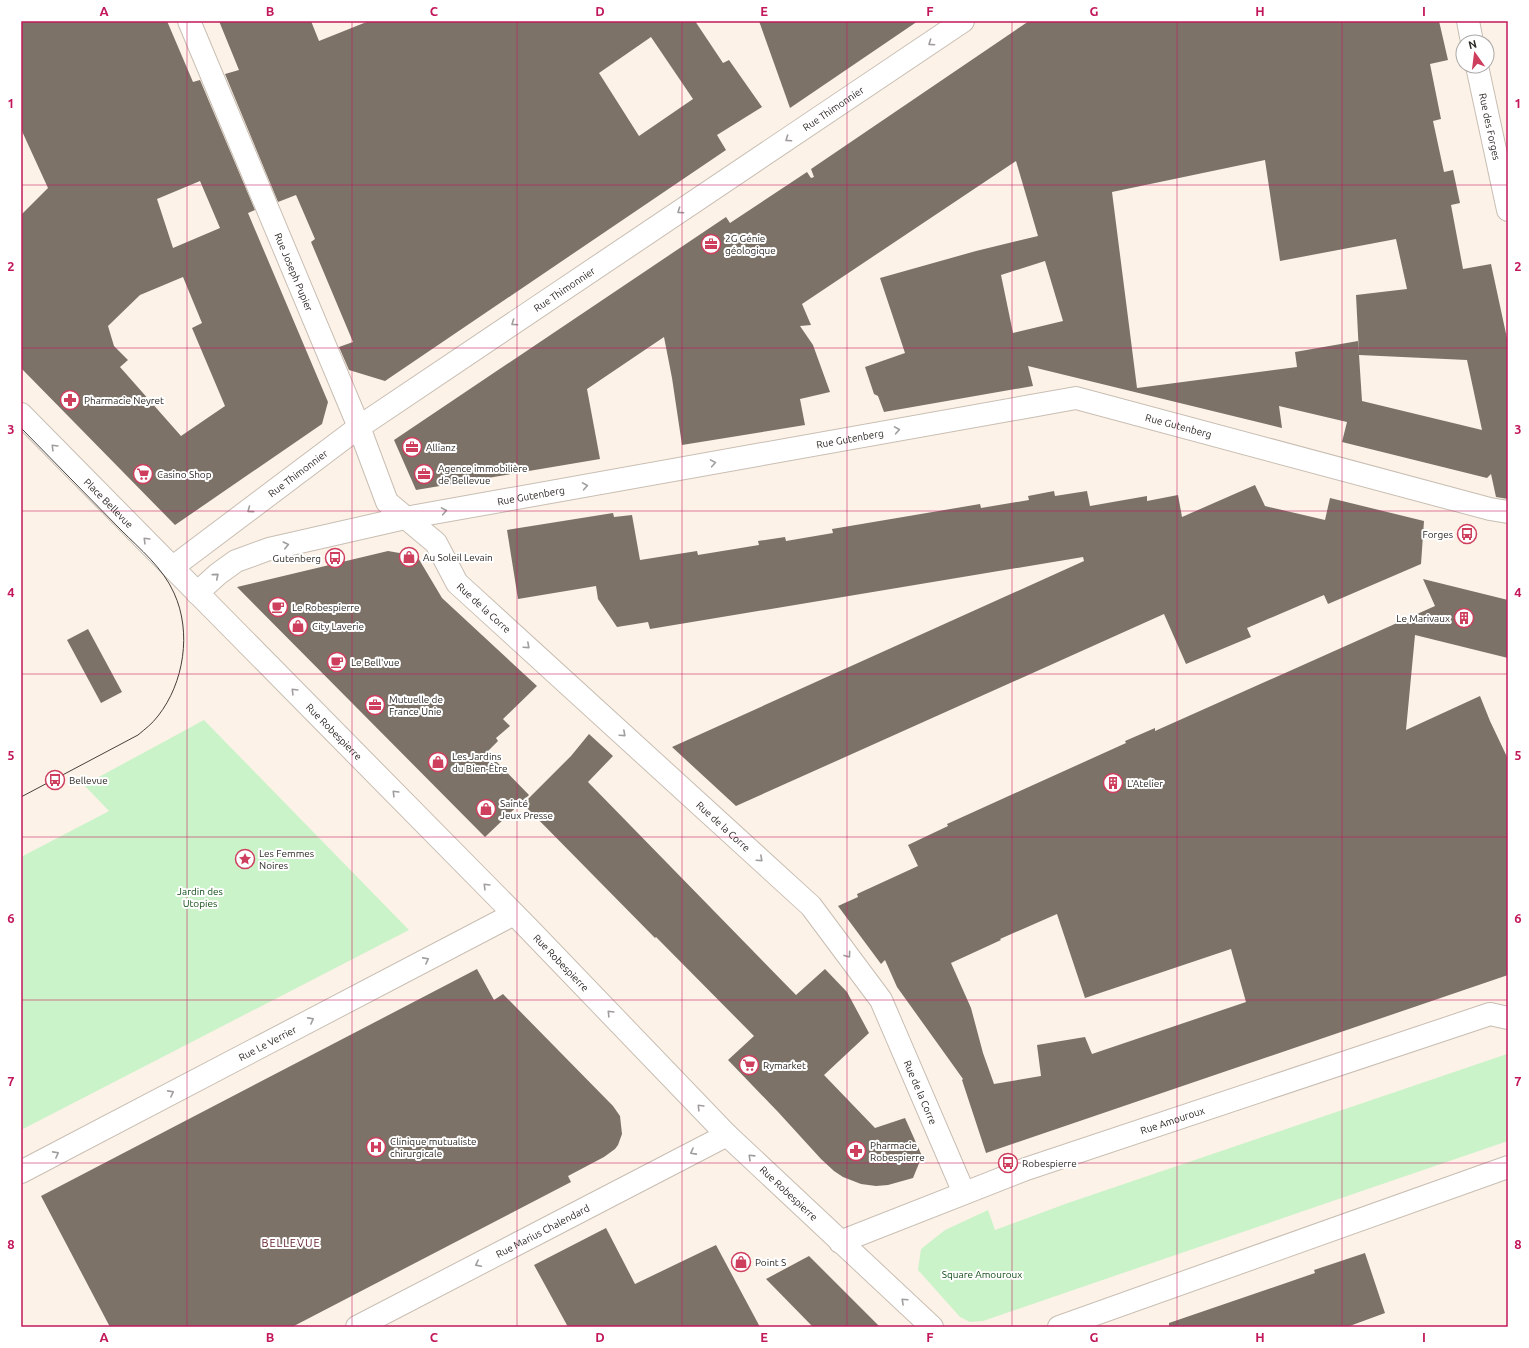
<svg xmlns="http://www.w3.org/2000/svg" width="1529" height="1348" viewBox="0 0 1529 1348" font-family="Ubuntu,sans-serif">
  <style>
    .green { fill: #cbf3c9 }
    .building { fill: #7c7268; fill-rule: evenodd }
    .lines { fill: none; stroke-linecap: round; stroke-linejoin: round }
    .street-casing { stroke: #c8beb3; stroke-width: 24 }
    .secondary-casing { stroke: #c8beb3; stroke-width: 24 }
    .street { stroke: #fff; stroke-width: 22 }
    .secondary { stroke: #fff; stroke-width: 22 }
    .tram { stroke: #45403b; stroke-width: 1 }
    .oneway { stroke: #a09e9c }
    .grid { fill: none; stroke: #c2185b; stroke-width: 1; stroke-opacity: 0.55 }
    .labels { text-anchor: middle; stroke-width: 4; stroke-linejoin: round; paint-order: stroke }
    .street-label { font-size: 10px; fill: #2c2824; stroke: #fff }
    .poi-label { font-size: 10px; fill: #2c2824; stroke: #fff; text-anchor: start }
    .park-label { font-size: 10px; fill: #104b14; stroke: #fff }
    .neighbourhood-label { font-size: 11px; letter-spacing: 1px; fill: #692330; stroke: #fff }
    .neatline { fill: none; stroke: #c2185b; stroke-width: 1.5 }
    .grid-label { font-size: 13px; text-anchor: middle; font-weight: bold; fill: #c2185b }
  </style>
  <rect width="100%" height="100%" fill="#fdf2e7"/>
  <g class="green">
    <polygon points="204,720 409,930 21,1130 21,857 109,811 84,785"/>
    <polygon points="1507,1054 1508,1056 1508,1141 983,1321 970,1322 960,1317 918,1270 921,1249 945,1230 988,1210 995,1230 1065,1204"/>
  </g>
  <g class="building">
    <path d="M 21,21 L 167,21 L 193,82 L 200,80 L 255,210 L 248,213 L 328,402 L 322,424 L 175,525 L 21,368 L 21,215 L 48,188 L 21,129 ZM 200,181 L 220,228 L 173,248 L 157,199 ZM 183,277 L 202,323 L 192,328 L 225,406 L 181,436 L 120,367 L 128,360 L 114,346 L 108,326 L 140,295 Z"/>
    <path d="M 219,21 L 311,21 L 319,41 L 369,21 L 695,21 L 723,63 L 729,60 L 762,107 L 717,135 L 726,150 L 385,381 L 349,370 L 339,347 L 353,342 L 311,242 L 315,239 L 296,195 L 278,202 L 225,74 L 239,70 ZM 651,37 L 693,99 L 639,136 L 599,73 Z"/>
    <polygon points="759,21 918,21 790,108"/>
    <path d="M 1029,21 L 1439,21 L 1448,60 L 1430,64 L 1441,119 L 1433,121 L 1444,172 L 1453,170 L 1460,203 L 1451,205 L 1463,269 L 1491,264 L 1508,343 L 1508,499 L 1496,497 L 1491,474 L 1487,478 L 1342,442 L 1347,422 L 1279,406 L 1282,428 L 1028,366 L 1033,386 L 884,412 L 878,396 L 874,394 L 865,367 L 905,353 L 880,278 L 976,251 L 1038,236 L 1016,161 L 802,304 L 811,325 L 800,326 L 813,345 L 830,392 L 800,399 L 805,425 L 682,445 L 672,378 L 664,337 L 587,389 L 600,459 L 416,490 L 394,440 L 726,217 L 730,223 L 807,172 L 811,178 L 814,177 L 811,169 ZM 1265,160 L 1280,261 L 1396,239 L 1407,289 L 1356,295 L 1359,354 L 1358,341 L 1295,352 L 1297,367 L 1137,388 L 1112,192 ZM 1045,261 L 1063,321 L 1013,333 L 1001,275 ZM 1359,355 L 1467,360 L 1482,430 L 1362,401 Z"/>
    <polygon points="1255,485 1265,506 1325,520 1330,498 1424,521 1421,564 1328,604 1324,595 1247,628 1251,637 1186,664 1164,614 736,806 672,747 1084,561 1083,557 650,629 648,622 617,627 598,599 596,586 518,599 507,530 613,513 614,517 632,515 640,560 697,551 698,555 759,545 758,541 785,537 786,541 833,533 832,529 980,504 981,508 1029,500 1028,496 1054,491 1055,496 1087,491 1090,506 1147,496 1147,501 1178,495 1182,517"/>
    <polygon points="388,551 417,556 442,598 537,686 503,719 510,726 496,738 498,741 487,752 529,795 485,837 237,587"/>
    <path d="M 1423,579 L 1508,600 L 1508,658 L 1415,635 L 1406,730 L 1480,696 L 1490,721 L 1508,759 L 1508,975 L 986,1153 L 962,1080 L 963,1079 L 897,987 L 885,960 L 881,964 L 838,906 L 858,897 L 857,894 L 918,866 L 908,845 L 948,826 L 947,824 L 1126,743 L 1125,741 L 1155,728 L 1155,731 L 1435,606 ZM 1057,914 L 1085,998 L 1231,949 L 1246,1002 L 1092,1054 L 1085,1037 L 1037,1045 L 1041,1076 L 994,1084 L 983,1053 L 971,1008 L 951,963 L 1001,940 L 1000,939 Z"/>
    <polygon points="88,629 122,692 101,703 67,640"/>
    <polygon points="589,734 613,756 588,782 796,995 825,969 847,992 869,1033 824,1075 875,1128 905,1118 922,1156 913,1178 888,1185 876,1186 861,1184 843,1177 834,1171 821,1159 779,1113 728,1060 754,1036 656,937 655,938 523,804 571,756"/>
    <polygon points="477,969 494,1000 503,994 613,1106 620,1116 622,1134 618,1145 615,1149 604,1157 568,1176 571,1182 292,1327 110,1327 41,1196"/>
    <polygon points="606,1228 635,1284 716,1245 760,1327 568,1327 534,1265"/>
    <polygon points="1365,1253 1385,1313 1347,1327 1169,1327 1169,1323 1315,1273 1314,1270"/>
    <polygon points="809,1256 880,1327 813,1327 766,1279"/>
  </g>
  <g class="lines">
    <g class="street-casing">
      <g id="street">
        <path id="s1" d="M 189,21 L 359,427 L 387,502 L 436,543 L 457,583 L 811,906 L 881,1000 L 964,1193"/>
        <polyline points="1468,21 1472,42"/>
        <path id="s2" d="M 1477,66 L 1508,210"/>
        <path id="s3" d="M 173,567 L 359,427 L 963,21"/>
        <path id="s4" d="M 197,593 L 218,574 L 236,561 L 269,549 L 405,518 L 1076,398 L 1490,509 L 1508,512"/>
        <path id="s5" d="M 21,1172 L 514,914"/>
        <path id="s6" d="M 840,1242 L 1026,1169 L 1490,1014 L 1508,1018"/>
        <path id="s7" d="M 357,1327 L 727,1135"/>
        <polyline points="1059,1327 1508,1167"/>
      </g>
    </g>
    <g class="secondary-casing">
      <g id="secondary">
        <path id="s8" d="M 21,414 L 529,929 L 727,1135 L 932,1327"/>
      </g>
    </g>
    <use href="#street" class="street"/>
    <use href="#secondary" class="secondary"/>
    <path class="tram" d="M 21,428 C 54,462 88,496 121,530 C 140,549 163,568 174,593 C 192,632 184,683 158,716 C 152,724 145,729 138,735 L 21,797"/>
  </g>
  <defs><path id="oneway-chevron" d="M-2-3.5L2.5 0L-2 3.5" fill="none" stroke-width="1.6" stroke-linecap="round" stroke-linejoin="round"/></defs>
  <g class="oneway">
    <use href="#oneway-chevron" transform="translate(931 43) rotate(146)"/>
    <use href="#oneway-chevron" transform="translate(788 139) rotate(146)"/>
    <use href="#oneway-chevron" transform="translate(680 211) rotate(146)"/>
    <use href="#oneway-chevron" transform="translate(514 323) rotate(146)"/>
    <use href="#oneway-chevron" transform="translate(897 430) rotate(-10)"/>
    <use href="#oneway-chevron" transform="translate(54 447) rotate(-135)"/>
    <use href="#oneway-chevron" transform="translate(713 463) rotate(-10)"/>
    <use href="#oneway-chevron" transform="translate(585 486) rotate(-10)"/>
    <use href="#oneway-chevron" transform="translate(250 510) rotate(143)"/>
    <use href="#oneway-chevron" transform="translate(444 511) rotate(-10)"/>
    <use href="#oneway-chevron" transform="translate(146 540) rotate(-135)"/>
    <use href="#oneway-chevron" transform="translate(286 545) rotate(-13)"/>
    <use href="#oneway-chevron" transform="translate(216 576) rotate(-40)"/>
    <use href="#oneway-chevron" transform="translate(527 646) rotate(42)"/>
    <use href="#oneway-chevron" transform="translate(294 691) rotate(-135)"/>
    <use href="#oneway-chevron" transform="translate(623 734) rotate(42)"/>
    <use href="#oneway-chevron" transform="translate(395 793) rotate(-135)"/>
    <use href="#oneway-chevron" transform="translate(760 859) rotate(42)"/>
    <use href="#oneway-chevron" transform="translate(486 886) rotate(-135)"/>
    <use href="#oneway-chevron" transform="translate(848 955) rotate(54)"/>
    <use href="#oneway-chevron" transform="translate(426 960) rotate(-28)"/>
    <use href="#oneway-chevron" transform="translate(610 1013) rotate(-134)"/>
    <use href="#oneway-chevron" transform="translate(311 1020) rotate(-28)"/>
    <use href="#oneway-chevron" transform="translate(171 1093) rotate(-28)"/>
    <use href="#oneway-chevron" transform="translate(700 1107) rotate(-134)"/>
    <use href="#oneway-chevron" transform="translate(693 1152) rotate(152)"/>
    <use href="#oneway-chevron" transform="translate(56 1154) rotate(-28)"/>
    <use href="#oneway-chevron" transform="translate(751 1157) rotate(-136)"/>
    <use href="#oneway-chevron" transform="translate(478 1264) rotate(153)"/>
    <use href="#oneway-chevron" transform="translate(904 1301) rotate(-137)"/>
  </g>
  <path class="grid" d="M 187,21 L 187,1327M 352,21 L 352,1327M 517,21 L 517,1327M 682,21 L 682,1327M 847,21 L 847,1327M 1012,21 L 1012,1327M 1177,21 L 1177,1327M 1342,21 L 1342,1327M 21,185 L 1508,185M 21,348 L 1508,348M 21,511 L 1508,511M 21,674 L 1508,674M 21,837 L 1508,837M 21,1000 L 1508,1000M 21,1163 L 1508,1163"/>
  <defs>
    <g id="office-ring" transform="scale(1)"><circle r="9.5" fill="#fff" stroke="#ce3e5d" stroke-width="1.5"/><path d="M-6-3h4V-5.5h4V-3h4V5H-6ZM-1-4.5V-3h2v-1.5ZM-6 0V1H6V0Z" fill="#ce3e5d"/></g>
    <g id="pharmacy-ring" transform="scale(1)"><circle r="9.5" fill="#fff" stroke="#ce3e5d" stroke-width="1.5"/><path d="M-2-6h4v4h4v4h-4v4h-4v-4h-4v-4h4Z" fill="#ce3e5d"/></g>
    <g id="supermarket-ring" transform="scale(1)"><circle r="9.5" fill="#fff" stroke="#ce3e5d" stroke-width="1.5"/><path d="M-6-5.5h2.5l.6 2H6L4.5 2H-2.5L-4.4-4H-6ZM-1.5 3.2a1.3 1.3 0 1 0 .1 0ZM3 3.2a1.3 1.3 0 1 0 .1 0Z" fill="#ce3e5d"/></g>
    <g id="bus-ring" transform="scale(1)"><circle r="9.5" fill="#fff" stroke="#ce3e5d" stroke-width="1.5"/><path d="M-5-6H5V4H4V6H2V4H-2V6H-4V4H-5ZM-3.5-4V0h7V-4ZM-3.5 1.2v1.5H-2V1.2ZM2 1.2v1.5H3.5V1.2Z" fill="#ce3e5d"/></g>
    <g id="shop-ring" transform="scale(1)"><circle r="9.5" fill="#fff" stroke="#ce3e5d" stroke-width="1.5"/><path d="M-5-2.5h2.3a2.7 3.5 0 0 1 5.4 0H5L5.5 6h-11ZM-1.5-2.5h3a1.5 2.3 0 0 0-3 0Z" fill="#ce3e5d"/></g>
    <g id="cafe-ring" transform="scale(1)"><circle r="9.5" fill="#fff" stroke="#ce3e5d" stroke-width="1.5"/><path d="M-5.5-4.5H6V0H3Q3 3.5 0 3.5H-2.5Q-5.5 3.5-5.5 0ZM3-3.2v2h1.7v-2ZM-6 4.5H4V6H-6Z" fill="#ce3e5d"/></g>
    <g id="building-ring" transform="scale(1)"><circle r="9.5" fill="#fff" stroke="#ce3e5d" stroke-width="1.5"/><path d="M-4-6H4V6H1V3H-1V6H-4ZM-2.5-4.3h1.7v1.8h-1.7ZM.8-4.3h1.7v1.8H.8ZM-2.5-1h1.7V.8h-1.7ZM.8-1h1.7V.8H.8Z" fill="#ce3e5d"/></g>
    <g id="sight-ring" transform="scale(1)"><circle r="9.5" fill="#fff" stroke="#ce3e5d" stroke-width="1.5"/><path d="M0-6L1.8-2.2L6-1.7L2.9 1.2L3.7 5.4L0 3.3L-3.7 5.4L-2.9 1.2L-6-1.7L-1.8-2.2Z" fill="#ce3e5d"/></g>
    <g id="hospital-ring" transform="scale(1)"><circle r="9.5" fill="#fff" stroke="#ce3e5d" stroke-width="1.5"/><path d="M-5-5h3v3.5h4V-5h3V5h-3V1.5h-4V5h-3Z" fill="#ce3e5d"/></g>
  </defs>
  <g fill-rule="evenodd">
    <use href="#office-ring" x="711" y="244"/>
    <use href="#pharmacy-ring" x="70" y="400"/>
    <use href="#office-ring" x="412" y="447"/>
    <use href="#supermarket-ring" x="143" y="474"/>
    <use href="#office-ring" x="424" y="474"/>
    <use href="#bus-ring" x="1467" y="534"/>
    <use href="#shop-ring" x="409" y="557"/>
    <use href="#bus-ring" x="335" y="558"/>
    <use href="#cafe-ring" x="278" y="607"/>
    <use href="#building-ring" x="1464" y="618"/>
    <use href="#shop-ring" x="298" y="626"/>
    <use href="#cafe-ring" x="337" y="662"/>
    <use href="#office-ring" x="375" y="705"/>
    <use href="#shop-ring" x="438" y="762"/>
    <use href="#bus-ring" x="55" y="780"/>
    <use href="#building-ring" x="1113" y="783"/>
    <use href="#shop-ring" x="486" y="809"/>
    <use href="#sight-ring" x="245" y="859"/>
    <use href="#supermarket-ring" x="749" y="1065"/>
    <use href="#hospital-ring" x="376" y="1147"/>
    <use href="#pharmacy-ring" x="856" y="1151"/>
    <use href="#bus-ring" x="1008" y="1163"/>
    <use href="#shop-ring" x="741" y="1262"/>
  </g>
  <g class="labels">
    <g class="street-label">
      <text dy="4" stroke="none"><textPath href="#s3" startOffset="804">Rue Thimonnier</textPath></text>
      <text dy="4" stroke="none"><textPath href="#s2" startOffset="62">Rue des Forges</textPath></text>
      <text dy="4" stroke="none"><textPath href="#s1" startOffset="272">Rue Joseph Pupier</textPath></text>
      <text dy="4" stroke="none"><textPath href="#s3" startOffset="480">Rue Thimonnier</textPath></text>
      <text dy="4" stroke="none"><textPath href="#s4" startOffset="1013">Rue Gutenberg</textPath></text>
      <text dy="4" stroke="none"><textPath href="#s4" startOffset="677">Rue Gutenberg</textPath></text>
      <text dy="4" stroke="none"><textPath href="#s3" startOffset="156">Rue Thimonnier</textPath></text>
      <text dy="4" stroke="none"><textPath href="#s4" startOffset="353">Rue Gutenberg</textPath></text>
      <text dy="4" stroke="none"><textPath href="#s8" startOffset="125">Place Bellevue</textPath></text>
      <text dy="4" stroke="none"><textPath href="#s1" startOffset="666">Rue de la Corre</textPath></text>
      <text dy="4" stroke="none"><textPath href="#s8" startOffset="446">Rue Robespierre</textPath></text>
      <text dy="4" stroke="none"><textPath href="#s1" startOffset="990">Rue de la Corre</textPath></text>
      <text dy="4" stroke="none"><textPath href="#s8" startOffset="770">Rue Robespierre</textPath></text>
      <text dy="4" stroke="none"><textPath href="#s5" startOffset="278">Rue Le Verrier</textPath></text>
      <text dy="4" stroke="none"><textPath href="#s1" startOffset="1326">Rue de la Corre</textPath></text>
      <text dy="4" stroke="none"><textPath href="#s6" startOffset="354">Rue Amouroux</textPath></text>
      <text dy="4" stroke="none"><textPath href="#s8" startOffset="1094">Rue Robespierre</textPath></text>
      <text dy="4" stroke="none"><textPath href="#s7" startOffset="209">Rue Marius Chalendard</textPath></text>
    </g>
    <g class="poi-label">
      <text x="725" y="242">2G Génie<tspan x="725" dy="12">géologique</tspan></text>
      <text x="84" y="404">Pharmacie Neyret</text>
      <text x="426" y="451">Allianz</text>
      <text x="438" y="472">Agence immobilière<tspan x="438" dy="12">de Bellevue</tspan></text>
      <text x="157" y="478">Casino Shop</text>
      <text x="1453" y="538" text-anchor="end">Forges</text>
      <text x="423" y="561">Au Soleil Levain</text>
      <text x="321" y="562" text-anchor="end">Gutenberg</text>
      <text x="292" y="611">Le Robespierre</text>
      <text x="1450" y="622" text-anchor="end">Le Marivaux</text>
      <text x="312" y="630">City Laverie</text>
      <text x="351" y="666">Le Bell'vue</text>
      <text x="389" y="703">Mutuelle de<tspan x="389" dy="12">France Unie</tspan></text>
      <text x="452" y="760">Les Jardins<tspan x="452" dy="12">du Bien-Être</tspan></text>
      <text x="69" y="784">Bellevue</text>
      <text x="1127" y="787">L'Atelier</text>
      <text x="500" y="807">Sainté<tspan x="500" dy="12">Jeux Presse</tspan></text>
      <text x="259" y="857">Les Femmes<tspan x="259" dy="12">Noires</tspan></text>
      <text x="763" y="1069">Rymarket</text>
      <text x="390" y="1145">Clinique mutualiste<tspan x="390" dy="12">chirurgicale</tspan></text>
      <text x="870" y="1149">Pharmacie<tspan x="870" dy="12">Robespierre</tspan></text>
      <text x="1022" y="1167">Robespierre</text>
      <text x="755" y="1266">Point S</text>
    </g>
    <g class="park-label">
      <text x="200" y="895">Jardin des<tspan x="200" dy="12">Utopies</tspan></text>
      <text x="982" y="1278">Square Amouroux</text>
    </g>
    <g class="neighbourhood-label">
      <text x="291" y="1247">BELLEVUE</text>
    </g>
  </g>
  <rect width="1529" height="1348" fill="none" stroke="#ffffff" stroke-width="44"/>
  <g transform="translate(1475 54) rotate(346)"><circle r="19" fill="#ffffff" stroke="#aba9a7"/>
  <path d="M0-3L7 15L0 10L-7 15Z" fill="#ce3e5d"/>
  <text y="-6" font-size="11" font-weight="bold" text-anchor="middle" fill="#2c2824">N</text>
  </g>
  <rect x="22" y="22" width="1485" height="1304" class="neatline"/>
  <g class="grid-label">
    <text x="104" y="16">A</text>
    <text x="270" y="16">B</text>
    <text x="434" y="16">C</text>
    <text x="600" y="16">D</text>
    <text x="764" y="16">E</text>
    <text x="930" y="16">F</text>
    <text x="1094" y="16">G</text>
    <text x="1260" y="16">H</text>
    <text x="1424" y="16">I</text>
    <text x="11" y="108">1</text>
    <text x="1518" y="108">1</text>
    <text x="11" y="271">2</text>
    <text x="1518" y="271">2</text>
    <text x="11" y="434">3</text>
    <text x="1518" y="434">3</text>
    <text x="11" y="597">4</text>
    <text x="1518" y="597">4</text>
    <text x="11" y="760">5</text>
    <text x="1518" y="760">5</text>
    <text x="11" y="923">6</text>
    <text x="1518" y="923">6</text>
    <text x="11" y="1086">7</text>
    <text x="1518" y="1086">7</text>
    <text x="11" y="1249">8</text>
    <text x="1518" y="1249">8</text>
    <text x="104" y="1342">A</text>
    <text x="270" y="1342">B</text>
    <text x="434" y="1342">C</text>
    <text x="600" y="1342">D</text>
    <text x="764" y="1342">E</text>
    <text x="930" y="1342">F</text>
    <text x="1094" y="1342">G</text>
    <text x="1260" y="1342">H</text>
    <text x="1424" y="1342">I</text>
  </g>
</svg>
